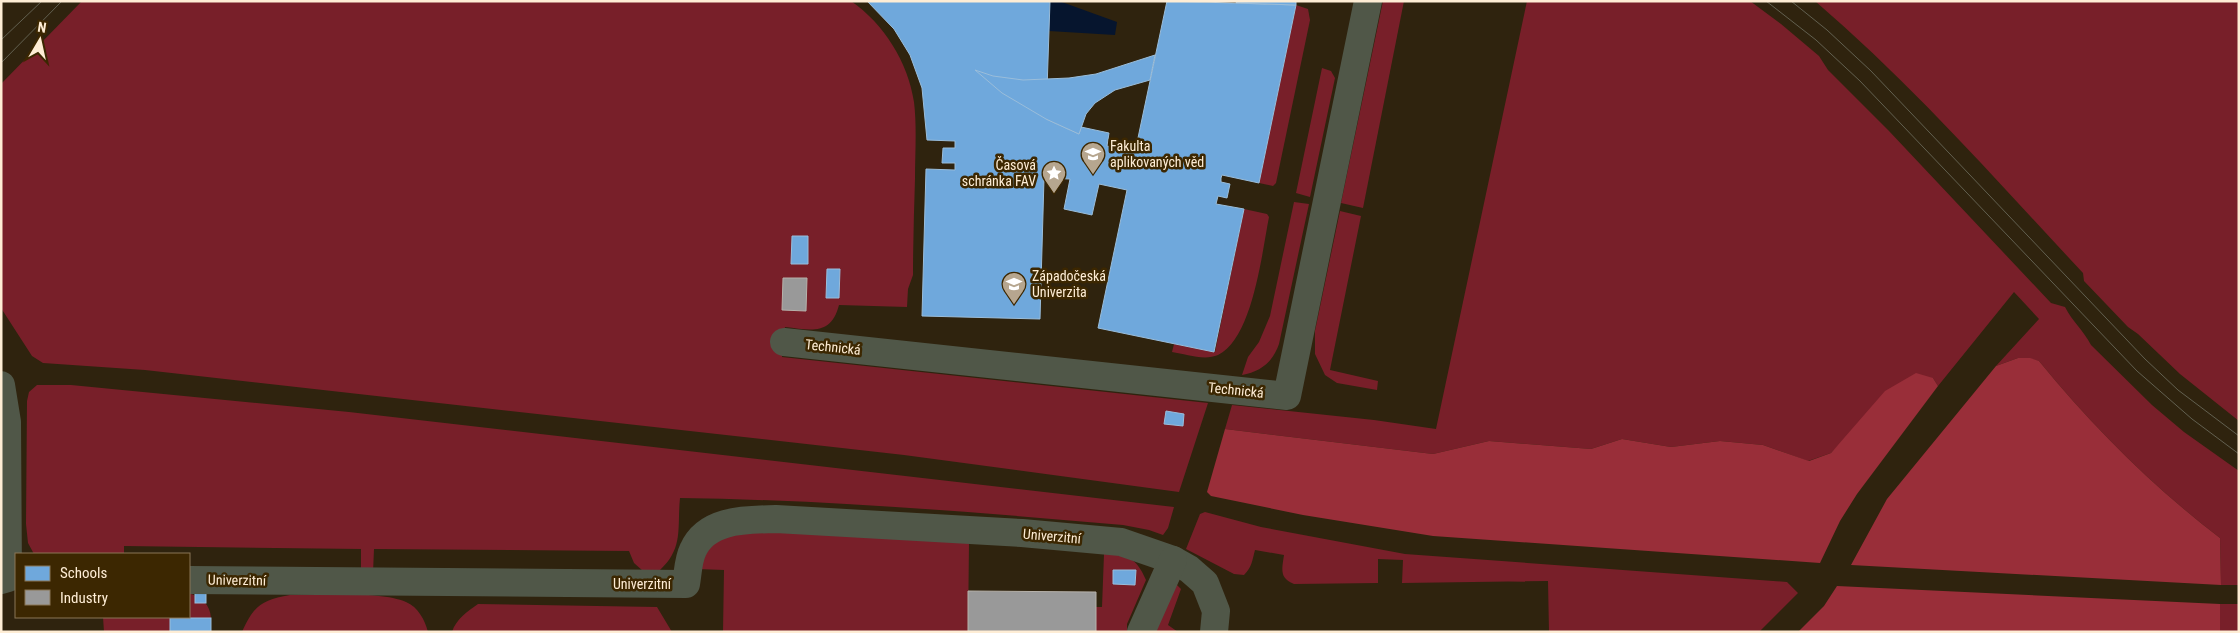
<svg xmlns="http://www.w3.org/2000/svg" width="2240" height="633" viewBox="0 0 2240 633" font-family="'Roboto Condensed',sans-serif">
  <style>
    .green { fill: #781f29 }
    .forest { fill: #992e39 }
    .water { fill: #06152e }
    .schools { fill: #6fa8dc; stroke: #9abdda }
    .industry { fill: #999; stroke: #b7b2ab }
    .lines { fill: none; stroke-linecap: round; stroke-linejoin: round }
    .minor { stroke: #505748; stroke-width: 28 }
    .tram { stroke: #626050; stroke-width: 1 }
    .labels { text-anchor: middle; stroke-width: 5; stroke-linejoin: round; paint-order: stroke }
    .poi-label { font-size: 14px; fill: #feedd5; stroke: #3c2701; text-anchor: start }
    .street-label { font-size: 14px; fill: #feedd5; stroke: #3c2701 }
  </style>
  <rect width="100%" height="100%" fill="#2f230e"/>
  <g class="green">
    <path d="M 82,1 L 851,1 C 884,24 908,62 914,102 C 917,127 915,154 915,179 C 914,211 913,243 913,275 L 908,289 L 907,307 L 839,305 C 831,336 811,330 785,327 L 782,357 L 1208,403 L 1179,492 L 904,455 L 145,370 L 43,363 L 32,356 L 1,308 L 1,84 Z"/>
    <polygon points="1383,1 1404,1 1363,208 1341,203"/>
    <path d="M 1527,1 L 1750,1 L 1781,24 L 1819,56 L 1828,70 L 1889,131 L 2051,303 L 2065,307 C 2072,321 2084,331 2091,345 L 2152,405 L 2184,432 L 2239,471 L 2239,585 L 2221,585 L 2220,538 C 2152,486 2093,427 2039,361 L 2018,358 L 1996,366 L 2039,319 L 2014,292 L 1938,386 L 1933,378 L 1857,426 L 1831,453 L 1808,461 L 1763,445 L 1720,441 L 1671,447 L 1622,439 L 1591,449 L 1489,441 L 1433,454 L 1225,429 L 1232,405 L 1374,420 L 1436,429 Z"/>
    <path d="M 1815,1 L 2239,1 L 2239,421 L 2180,374 L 2138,334 L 2128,327 L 2084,281 L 2083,273 C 1996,180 1912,84 1815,1 Z"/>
    <polygon points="1296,5 1308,9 1310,20 1276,183 1273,186 1259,183"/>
    <polygon points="1322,68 1331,71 1335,78 1310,197 1296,193"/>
    <path d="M 1294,202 L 1309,204 L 1279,344 C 1273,362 1260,372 1242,375 L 1248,357 L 1259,342 L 1270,316 Z"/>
    <path d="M 1244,209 L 1267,214 L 1269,217 C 1262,252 1253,338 1218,355 C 1204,361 1186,354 1172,352 L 1174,344 L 1215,352 Z"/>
    <polygon points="1340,211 1361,216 1330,370 1378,381 1377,390 1337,383 1325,375 1315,354 1315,331"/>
    <path d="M 37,385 L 71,385 L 349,412 L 1174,507 L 1168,528 L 1163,535 L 1149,530 L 1123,525 C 975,512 828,500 680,498 C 677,527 684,548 660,570 L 643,571 L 634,563 L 629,551 L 374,549 L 373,573 L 361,572 L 361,549 L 124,546 L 124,554 L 34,554 L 28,543 L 26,524 L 27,401 L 29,392 Z"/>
    <path d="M 1205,512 L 1261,527 L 1405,554 L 1787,582 L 1798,593 L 1759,632 L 1549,632 L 1548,581 L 1402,583 L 1403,560 L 1378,559 L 1378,583 L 1294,584 C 1279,578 1282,569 1284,555 L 1255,550 C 1252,561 1252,567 1244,575 L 1234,574 L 1186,549 L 1200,514 Z"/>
    <polygon points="745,530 969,543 968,632 723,632 724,570 697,569 715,539"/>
    <path d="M 1104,554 C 1128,555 1136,557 1146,580 L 1127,624 L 1127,632 L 1096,632 L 1096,607 L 1102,607 Z"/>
    <polygon points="1171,579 1181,589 1168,625 1178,632 1149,632"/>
    <path d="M 189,593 C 202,598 210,604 211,618 L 170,618 L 170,632 L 104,632 L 103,617 L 189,617 Z"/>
    <path d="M 290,595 C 320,595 381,591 406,602 C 418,607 425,620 428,632 L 242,632 C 254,605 262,600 290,595 Z"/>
    <path d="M 478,604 L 657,607 L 672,632 L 452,632 C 456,619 468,611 478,604 Z"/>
    <rect x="2220" y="604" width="19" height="28"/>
  </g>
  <g class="forest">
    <path d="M 2018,358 L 2030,358 L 2039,361 C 2093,427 2152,486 2220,538 L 2221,585 L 1851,565 L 1887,499 L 1996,366 Z"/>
    <polygon points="1916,373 1933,378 1938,386 1857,494 1840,521 1820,563 1433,536 1303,515 1211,496 1207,492 1225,429 1433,454 1489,441 1591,449 1622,439 1671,447 1720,441 1763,445 1809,461 1831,453 1885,391"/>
    <polygon points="1837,586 2220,604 2220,632 1798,632 1824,606"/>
  </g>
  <polygon class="water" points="1050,1 1059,1 1117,22 1115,35 1049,31"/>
  <g class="schools">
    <polygon points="867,1 1050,1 1046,119 1079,134 1081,127 1109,133 1107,146 1135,152 1167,1 1296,5 1259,183 1222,175 1221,178 1221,182 1230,184 1227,198 1218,196 1216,204 1244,209 1214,352 1098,328 1127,190 1099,184 1092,215 1064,209 1070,179 1044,178 1040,319 922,316 926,169 955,170 955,163 942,163 943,148 955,148 955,141 927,140 922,88 910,55 894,29"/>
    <polygon points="1237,1 1296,1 1296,5 1236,3"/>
    <polygon points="1155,55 1150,80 1115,90 1095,103 1086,114 1079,134 1046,119 1002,93 975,70 993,76 1023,80 1069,78 1096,74"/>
    <polygon points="792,236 808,236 808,264 791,264"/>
    <polygon points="827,269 840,269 839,298 826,298"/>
    <polygon points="1166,411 1184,414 1183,426 1164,424"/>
    <polygon points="1113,570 1136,570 1135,585 1113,584"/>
    <rect x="195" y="592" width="11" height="11"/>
    <rect x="170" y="618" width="41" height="14"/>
  </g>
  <g class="industry">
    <polygon points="783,278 807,278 806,311 782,310"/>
    <polygon points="968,591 1096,592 1096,632 968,632"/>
  </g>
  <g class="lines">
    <g class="minor">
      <polyline points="784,342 1287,396 1368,1"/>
      <polyline points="1,385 7,422 8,578 1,580"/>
      <path d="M 189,580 L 686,584 C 688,573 688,560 693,550 C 707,518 748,520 776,519 L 1022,533 L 1121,542 L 1173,560 L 1189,569 L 1205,583 L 1216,611 L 1214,632"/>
      <polyline points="1141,632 1173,560"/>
    </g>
    <g class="tram">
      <polyline points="1766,1 1816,40 1860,81 2137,371 2192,419 2239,454"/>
      <polyline points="1791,1 1827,30 1871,71 2145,359 2178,390 2239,436"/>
      <polyline points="1,40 42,1"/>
      <polyline points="1,63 62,1"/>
    </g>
  </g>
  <defs>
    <g id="university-pin" transform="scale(1.25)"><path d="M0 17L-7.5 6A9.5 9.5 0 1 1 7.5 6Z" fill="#b6a68f" stroke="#3c2701"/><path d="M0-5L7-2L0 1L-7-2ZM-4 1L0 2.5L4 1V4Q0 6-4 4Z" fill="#fff"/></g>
    <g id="sight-pin" transform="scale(1.25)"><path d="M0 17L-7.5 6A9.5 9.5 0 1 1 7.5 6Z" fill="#b6a68f" stroke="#3c2701"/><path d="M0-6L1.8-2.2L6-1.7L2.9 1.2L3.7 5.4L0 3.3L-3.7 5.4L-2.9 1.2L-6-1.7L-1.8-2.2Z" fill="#fff"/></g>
  </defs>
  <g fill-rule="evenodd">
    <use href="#university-pin" x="1093" y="154"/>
    <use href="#sight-pin" x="1054" y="173"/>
    <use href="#university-pin" x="1014" y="284"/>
  </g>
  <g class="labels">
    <g class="poi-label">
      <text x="1110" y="151">Fakulta<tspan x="1110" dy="16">aplikovaných věd</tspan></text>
      <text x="1036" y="170" text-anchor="end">Časová<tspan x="1036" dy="16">schránka FAV</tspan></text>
      <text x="1032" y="281">Západočeská<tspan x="1032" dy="16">Univerzita</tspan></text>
    </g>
    <g class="street-label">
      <text transform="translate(833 347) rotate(6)" y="5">Technická</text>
      <text transform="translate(1236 390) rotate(6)" y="5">Technická</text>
      <text transform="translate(1052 536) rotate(5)" y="5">Univerzitní</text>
      <text transform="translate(237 580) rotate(1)" y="5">Univerzitní</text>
      <text x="642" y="589">Univerzitní</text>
    </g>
  </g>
  <rect width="2240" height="633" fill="none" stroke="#feedd5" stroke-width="5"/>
  <rect x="15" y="553" width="175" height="65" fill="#3c2701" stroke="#8a7656"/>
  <rect x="25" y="566" width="25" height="15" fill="#6fa8dc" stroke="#8a7656"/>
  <text x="60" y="578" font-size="15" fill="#feedd5">Schools</text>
  <rect x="25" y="590" width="25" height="15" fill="#999999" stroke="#8a7656"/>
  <text x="60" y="603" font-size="15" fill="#feedd5">Industry</text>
  <g transform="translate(40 40) rotate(9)" stroke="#3c2701" stroke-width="4" paint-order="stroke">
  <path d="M0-4L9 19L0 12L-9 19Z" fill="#feedd5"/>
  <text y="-8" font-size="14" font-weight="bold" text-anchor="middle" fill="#feedd5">N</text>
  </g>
</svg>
